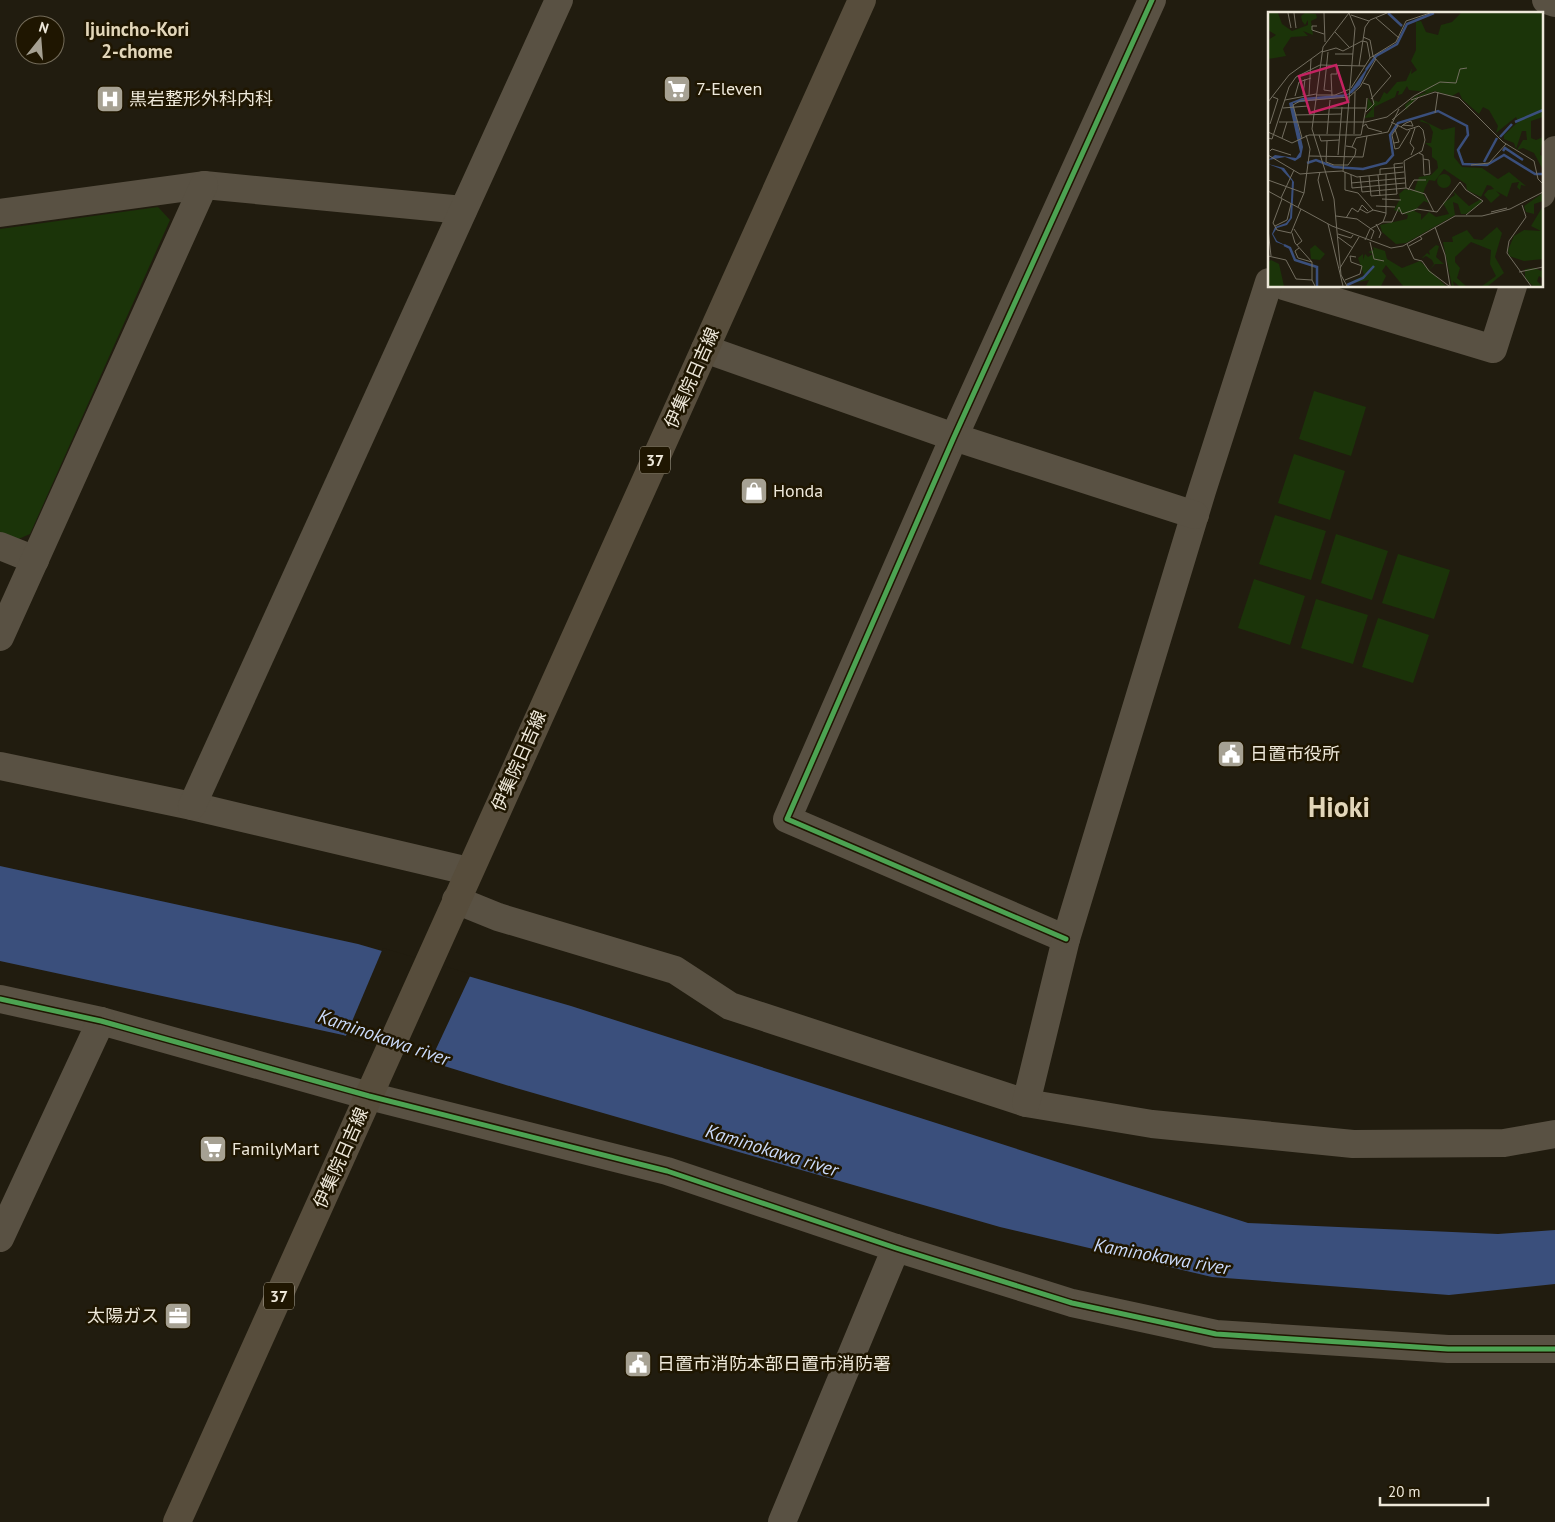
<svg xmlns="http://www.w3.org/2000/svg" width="1555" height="1522" viewBox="0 0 1555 1522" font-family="'PT Sans','Noto Sans JP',sans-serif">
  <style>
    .green { fill: #1b3409 }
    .water { fill: #3a4f7c }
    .pier { fill: #211c0f }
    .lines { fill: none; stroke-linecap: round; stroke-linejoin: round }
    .minor { stroke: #595143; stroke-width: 28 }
    .tertiary { stroke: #595143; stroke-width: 28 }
    .primary { stroke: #574d3c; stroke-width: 28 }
    .cycleway-casing { stroke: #1f1601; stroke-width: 8 }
    .cycleway { stroke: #4ca352; stroke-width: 5 }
    .labels { text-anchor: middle; stroke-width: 5; stroke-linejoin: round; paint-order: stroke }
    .shield { fill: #1f1601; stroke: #b0a999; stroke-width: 1 }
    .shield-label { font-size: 16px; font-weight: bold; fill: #eee8da }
    .poi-label { font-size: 18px; fill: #eee8da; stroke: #1f1601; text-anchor: start }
    .street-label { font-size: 18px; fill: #eee8da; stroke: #1f1601 }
    .neighbourhood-label { font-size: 19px; font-weight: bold; fill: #e2d6b9; stroke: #1f1601 }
    .water-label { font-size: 19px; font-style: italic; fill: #cadafa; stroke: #1f1601 }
    .town-label { font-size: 28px; font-weight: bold; fill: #e2d6b9; stroke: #1f1601 }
    .inset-river { fill: none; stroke: #3a4f7c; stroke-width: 2.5 }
    .inset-road { fill: none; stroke: #736e60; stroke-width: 1 }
    .view { fill: #c42261; fill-opacity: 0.15; stroke: #c42261; stroke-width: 2.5 }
    .inset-edge { fill: none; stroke: #eee8da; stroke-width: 2.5 }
  </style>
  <rect width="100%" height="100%" fill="#211c0f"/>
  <g class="green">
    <polygon points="158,207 170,220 30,534 14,541 0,535 0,229"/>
    <polygon points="1314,391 1366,407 1351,456 1299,439"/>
    <polygon points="1294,454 1345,471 1330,520 1278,503"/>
    <polygon points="1275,515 1326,531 1311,580 1259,564"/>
    <polygon points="1336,534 1388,551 1372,600 1321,583"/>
    <polygon points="1398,554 1450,570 1434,619 1382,603"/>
    <polygon points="1254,579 1305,596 1290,645 1238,628"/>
    <polygon points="1316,599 1368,615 1353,664 1301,648"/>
    <polygon points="1378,618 1429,635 1413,683 1362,667"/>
  </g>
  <polygon class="water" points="0,866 358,944 571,1006 1248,1223 1498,1234 1555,1230 1555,1284 1449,1295 1212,1277 1000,1227 516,1088 343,1035 0,961"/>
  <polygon class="pier" points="383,948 471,974 429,1064 345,1038"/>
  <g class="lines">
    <g class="minor">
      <polyline points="1541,194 1555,150"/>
      <polyline points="0,213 204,185 463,210"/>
      <polyline points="1284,286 1493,349 1513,286"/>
      <polyline points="0,546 35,560"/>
      <polyline points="0,637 204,185"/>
      <polyline points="0,766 192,806 468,871"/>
      <polyline points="192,806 559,0"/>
      <polyline points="456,900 498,917 675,970 730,1006 1026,1103 1152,1124 1353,1144 1504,1143 1555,1134"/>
      <polyline points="1066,939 787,819 954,437 1152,0"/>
      <polyline points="0,999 101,1021 369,1096 667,1171 896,1248 1072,1303 1216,1334 1448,1349 1555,1349"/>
      <polyline points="1026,1103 1066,939 1202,491 1269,282"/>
      <polyline points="0,1238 101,1021"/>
      <polyline points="782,1522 896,1248"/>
    </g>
    <g class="tertiary">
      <polyline points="1546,0 1555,3"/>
      <polyline points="705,349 954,437 1195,515"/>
    </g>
    <polyline class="primary" points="177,1522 862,0"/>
    <g class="cycleway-casing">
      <g id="cycleway">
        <polyline points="1066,939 787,819 954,437 1152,0"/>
        <polyline points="0,999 101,1021 369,1096 667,1171 896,1248 1072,1303 1216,1334 1448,1349 1555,1349"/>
      </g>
    </g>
    <use href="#cycleway" class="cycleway"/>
  </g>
  <defs>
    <g id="supermarket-square" transform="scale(1.4375)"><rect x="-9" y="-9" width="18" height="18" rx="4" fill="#a6a193" stroke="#1f1601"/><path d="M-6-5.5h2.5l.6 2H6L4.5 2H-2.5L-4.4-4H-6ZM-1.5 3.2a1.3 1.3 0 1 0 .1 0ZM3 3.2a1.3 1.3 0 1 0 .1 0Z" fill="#fff"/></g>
    <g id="hospital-square" transform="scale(1.4375)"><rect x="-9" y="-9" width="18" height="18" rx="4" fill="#a6a193" stroke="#1f1601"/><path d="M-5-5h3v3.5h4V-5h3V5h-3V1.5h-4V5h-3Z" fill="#fff"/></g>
    <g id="shop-square" transform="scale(1.4375)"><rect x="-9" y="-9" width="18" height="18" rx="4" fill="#a6a193" stroke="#1f1601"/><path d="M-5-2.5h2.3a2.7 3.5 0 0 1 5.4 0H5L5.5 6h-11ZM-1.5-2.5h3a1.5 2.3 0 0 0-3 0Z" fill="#fff"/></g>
    <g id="civic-square" transform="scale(1.4375)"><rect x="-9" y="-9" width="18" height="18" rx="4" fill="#a6a193" stroke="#1f1601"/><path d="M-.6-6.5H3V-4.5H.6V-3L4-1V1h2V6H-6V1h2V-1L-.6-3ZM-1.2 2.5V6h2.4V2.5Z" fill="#fff"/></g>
    <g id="office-square" transform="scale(1.4375)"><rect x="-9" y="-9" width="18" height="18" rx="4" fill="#a6a193" stroke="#1f1601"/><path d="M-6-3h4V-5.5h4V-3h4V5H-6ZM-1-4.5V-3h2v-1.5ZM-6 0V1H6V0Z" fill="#fff"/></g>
  </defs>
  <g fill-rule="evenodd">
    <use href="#supermarket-square" x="677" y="89"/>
    <use href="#hospital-square" x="110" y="99"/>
    <use href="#shop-square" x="754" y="491"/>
    <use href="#civic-square" x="1231" y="754"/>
    <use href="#supermarket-square" x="213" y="1149"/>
    <use href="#office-square" x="178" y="1316"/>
    <use href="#civic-square" x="638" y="1364"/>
  </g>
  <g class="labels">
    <g class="shield">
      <rect x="640" y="446.5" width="30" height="27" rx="4"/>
      <rect x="264" y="1282.5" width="30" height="27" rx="4"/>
    </g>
    <g class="shield-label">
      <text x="655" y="466">37</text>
      <text x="279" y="1302">37</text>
    </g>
    <g class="poi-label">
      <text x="696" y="95">7-Eleven</text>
      <text x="129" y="105">黒岩整形外科内科</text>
      <text x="773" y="497">Honda</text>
      <text x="1250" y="760">日置市役所</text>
      <text x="232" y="1155">FamilyMart</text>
      <text x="159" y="1322" text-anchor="end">太陽ガス</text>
      <text x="657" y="1370">日置市消防本部日置市消防署</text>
    </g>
    <g class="street-label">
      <text transform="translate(692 378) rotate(-66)" y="6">伊集院日吉線</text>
      <text transform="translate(519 761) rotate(-66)" y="6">伊集院日吉線</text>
      <text transform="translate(341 1158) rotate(-66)" y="6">伊集院日吉線</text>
    </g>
    <g class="neighbourhood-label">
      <text x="137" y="36">Ijuincho-Kori<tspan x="137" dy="22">2-chome</tspan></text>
    </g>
    <g class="water-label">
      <text transform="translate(384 1037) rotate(19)" y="7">Kaminokawa river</text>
      <text transform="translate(772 1150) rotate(17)" y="7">Kaminokawa river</text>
      <text transform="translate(1162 1256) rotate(10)" y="7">Kaminokawa river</text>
    </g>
    <g class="town-label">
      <text x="1339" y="817">Hioki</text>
    </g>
  </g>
  <g transform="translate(1268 12)">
    <rect width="275" height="275" fill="#211c0f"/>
    <path d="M 0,1 L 10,1 L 14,12 L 24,19 L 40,13 L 40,8 L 37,13 L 34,9 L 33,4 L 37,1 L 48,2 L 49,6 L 43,9 L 45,23 L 35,19 L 40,24 L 23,25 L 15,37 L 18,44 L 0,47 L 0,28 L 8,23 L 0,18 ZM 193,1 L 275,1 L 275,105 L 263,109 L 263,126 L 268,128 L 275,125 L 272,143 L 275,144 L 275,158 L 266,141 L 255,136 L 249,138 L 255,128 L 259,128 L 258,119 L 254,119 L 248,137 L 246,131 L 236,127 L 236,123 L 250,110 L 248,105 L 228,121 L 230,114 L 221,98 L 215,95 L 211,102 L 194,87 L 191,80 L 184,84 L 167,79 L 153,84 L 150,84 L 138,98 L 137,93 L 144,87 L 148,84 L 159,80 L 141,78 L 139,74 L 134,82 L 130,83 L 131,79 L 129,79 L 127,85 L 106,95 L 106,105 L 96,106 L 105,96 L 99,98 L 100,86 L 105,93 L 105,88 L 111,90 L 116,80 L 119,82 L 129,70 L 138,69 L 144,56 L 143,62 L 149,58 L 143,49 L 148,38 L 148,10 L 153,9 L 158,20 L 170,23 L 173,13 L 184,10 ZM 154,108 L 174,118 L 187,115 L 186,145 L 194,155 L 214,156 L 230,167 L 241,160 L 258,174 L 253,173 L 252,178 L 249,175 L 251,170 L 244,171 L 239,185 L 228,179 L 232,183 L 223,191 L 216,183 L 220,178 L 226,177 L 223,174 L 219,173 L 213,185 L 199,178 L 198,172 L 176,157 L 167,169 L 161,168 L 157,176 L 155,182 L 161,191 L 156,189 L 146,199 L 153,202 L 153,208 L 161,200 L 168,205 L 181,202 L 175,191 L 187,183 L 185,179 L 201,194 L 213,187 L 214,190 L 198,202 L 193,202 L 190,192 L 185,190 L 187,203 L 138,231 L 128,232 L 114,220 L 112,213 L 139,207 L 140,203 L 126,198 L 132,187 L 131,182 L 137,177 L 146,179 L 151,165 L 163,163 L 170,156 L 169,149 L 164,145 L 164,136 L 157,131 L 163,131 L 165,120 L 161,112 L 151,109 ZM169 169a7 7 0 1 1 14 0a7 7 0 1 1-14 0ZM 275,181 L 275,189 L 266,192 L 266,202 L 258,200 L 256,194 ZM 275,194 L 275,247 L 256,249 L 241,244 L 240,238 L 246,224 L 256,218 L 273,219 L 263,214 ZM 229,215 L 234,221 L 227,245 L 236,261 L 220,274 L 214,274 L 228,264 L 222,252 L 223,238 L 203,230 L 187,245 L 187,250 L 192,256 L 189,266 L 198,274 L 191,274 L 185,269 L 186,274 L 184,274 L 175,230 L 185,230 L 184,225 L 199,218 L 206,227 L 214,228 ZM 47,233 L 57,242 L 52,248 L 43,247 L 42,237 ZM 168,233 L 171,234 L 168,245 L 176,252 L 167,252 L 161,258 L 166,252 L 164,248 L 158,244 L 153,247 L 159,241 L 162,243 L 161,239 ZM 105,235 L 117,239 L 119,247 L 134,256 L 152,249 L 178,274 L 135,274 L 118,253 L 114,259 L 118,264 L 113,274 L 98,274 L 101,268 L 79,272 L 96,263 L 90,246 L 95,242 L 95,248 L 97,242 L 100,245 L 105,242 L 100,240 L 106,238 ZM 3,248 L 11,252 L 16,274 L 0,274 L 0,250 ZM 267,256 L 273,259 L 275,256 L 275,267 L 271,264 L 269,269 L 274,274 L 265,274 L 257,266 L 257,257 Z" fill="#1b3409"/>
    <path d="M 102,52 L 92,73 L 84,81 L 75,85 L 25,91 L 35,135 L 33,145 L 27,149 L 17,145 L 0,148 L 7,143 L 28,146 L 32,140 L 21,91 L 34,86 L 80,82 ZM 0,152 L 16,156 L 26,170 L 24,206 L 19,213 L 9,216 L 5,222 L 9,229 L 21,235 L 8,230 L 4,222 L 7,215 L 18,211 L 22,206 L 24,169 L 13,157 Z" fill="#3a4f7c"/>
    <path class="inset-river" d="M 120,1 L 134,14M 98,58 L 108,44 L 129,32 L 139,12 L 166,1M 247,110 L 275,98M 232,125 L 244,112M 235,139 L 237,136 L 255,148M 216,150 L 229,126M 39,151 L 48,148 L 66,155 L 95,157 L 118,151 L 125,143 L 122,123 L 130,111 L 170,99 L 199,114 L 200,123 L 190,138 L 195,152 L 219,153 L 236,143 L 267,162 L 275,162M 16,233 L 22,236 L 27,248 L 49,255 L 49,274M 79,273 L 95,266 L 106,254"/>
    <path class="inset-road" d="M 20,1 L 23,16M 26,1 L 28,16M 56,1 L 57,30M 83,3 L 101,9M 108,6 L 131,26M 49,14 L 44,14 L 44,18 L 56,22M 67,20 L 81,35M 95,25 L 102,28 L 105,44 L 123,64 L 103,87M 94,29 L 99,30 L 102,46M 54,40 L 68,36 L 75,39 L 94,29M 60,40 L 56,78 L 63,79M 67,42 L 85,42M 91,54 L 97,15 L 102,8 L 119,1M 95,71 L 101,73 L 106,92 L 98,100M 83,76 L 102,46 L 128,30 L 138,9 L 162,1M 35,83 L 37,67M 41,83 L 43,47M 48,83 L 67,83 L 82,77M 27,84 L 31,70 L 43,66M 64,84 L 63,62 L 69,62 L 69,54M 17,88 L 48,82M 143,88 L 167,80 L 191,86 L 235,130 L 266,149 L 270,167 L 275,172M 0,90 L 21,63 L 54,39M 15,96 L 40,94M 61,96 L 98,96 L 99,86M 167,101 L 170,80M 27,103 L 73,102M 124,108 L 150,86M 11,110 L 98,110 L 119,105 L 146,84 L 172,70 L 188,71 L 192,57 L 199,56M 2,112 L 10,87 L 5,85M 130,114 L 124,123 L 127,137 L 131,136 L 142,118M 94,115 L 98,112 L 100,116 L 114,120M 133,115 L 135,113 L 138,111 L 143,109 L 145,114 L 135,113M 0,120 L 24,131 L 41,123 L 93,123 L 98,96M 120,120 L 131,97M 59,122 L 62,88M 86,122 L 87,80M 51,123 L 53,129 L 71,128M 0,126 L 4,127 L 21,75 L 28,65 L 52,53 L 97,54M 14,126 L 19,110M 34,126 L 25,93 L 32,89 L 81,85 L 92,75 L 108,47M 59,129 L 58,150 L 66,153 L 80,153 L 87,143 L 88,137 L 84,135M 126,131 L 131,130 L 127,117M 78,134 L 84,135 L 88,126 L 120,120M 2,139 L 4,137 L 23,143M 151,141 L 155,143 L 156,163 L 162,162 L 161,148 L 155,147M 0,143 L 32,162 L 57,160M 70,143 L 74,95M 143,143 L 146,136 L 142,131 L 147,116M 41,144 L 95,145 L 99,124M 203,153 L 221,151 L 238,132M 75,159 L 87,16 L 81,1M 52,160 L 50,168 L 55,189M 57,160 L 74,159 L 89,165 L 136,160M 77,160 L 77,178 L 90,181 L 105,198M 83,163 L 84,176 L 137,171M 110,163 L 112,184M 112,163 L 112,157 L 135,155M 92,164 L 94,180 L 138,176 L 136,149 L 154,139 L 157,128 L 155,118 L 151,114 L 139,118 L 123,110M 101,164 L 103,184 L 129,182 L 126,152 L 135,151M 0,168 L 36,181M 83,171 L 137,166M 138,176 L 157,182 L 166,200M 140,178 L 146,168 L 158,168M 0,179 L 64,214 L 123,236 L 135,234 L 187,204 L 214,204 L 242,197 L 275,180M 13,186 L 26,158M 14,187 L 5,211 L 9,218 L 23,221M 114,187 L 133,188M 254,193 L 258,205 L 241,229 L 239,241 L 263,274M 108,194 L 127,195M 30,195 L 36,181 L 42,137 L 38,123M 92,197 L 99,201 L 105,198 L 118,201M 223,200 L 239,196M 68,204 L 89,207 L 106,219 L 103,227M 78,206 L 84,196 L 90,200 L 94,193 L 100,199M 115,210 L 124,210 L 131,195 L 134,202 L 149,197 L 169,200 L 192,170 L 198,178 L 215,189 L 198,203M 60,212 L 75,274M 108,212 L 113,221 L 111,226M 7,214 L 19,208 L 23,192M 167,215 L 177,243 L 182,274M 0,217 L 3,244M 26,217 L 34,229 L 29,233M 23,221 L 33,197M 24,221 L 27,231 L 44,250M 70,222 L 83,226 L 85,223M 70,225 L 85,236M 97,228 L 102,217 L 115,210 L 118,202 L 118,162M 102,230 L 106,247 L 116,249M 139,232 L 146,247 L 154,249 L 161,259 L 181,274M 141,234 L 154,227 L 152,224M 31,236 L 27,239 L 30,246 L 44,250M 0,244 L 18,248 L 28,267 L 44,268M 44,250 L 44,268 L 47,274M 72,256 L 91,225M 251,260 L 275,255M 77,268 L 92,262 L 94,254 L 83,250 L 82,244 L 88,245M 79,274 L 73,263 L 66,187 L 44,117 L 55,35 L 81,1"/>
    <path class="view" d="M 68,53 L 80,90 L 42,101 L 31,64 Z"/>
    <rect width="275" height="275" class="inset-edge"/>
  </g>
  <g transform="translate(40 40) rotate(17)"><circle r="24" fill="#1f1601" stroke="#726a58"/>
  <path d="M0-4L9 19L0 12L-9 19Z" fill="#a6a193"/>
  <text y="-8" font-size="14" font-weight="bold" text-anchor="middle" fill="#eee8da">N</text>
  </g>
  <path d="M1380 1497v8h108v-8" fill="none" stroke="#eee8da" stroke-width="2.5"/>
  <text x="1388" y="1497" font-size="15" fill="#eee8da" stroke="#1f1601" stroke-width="4" paint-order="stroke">20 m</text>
</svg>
